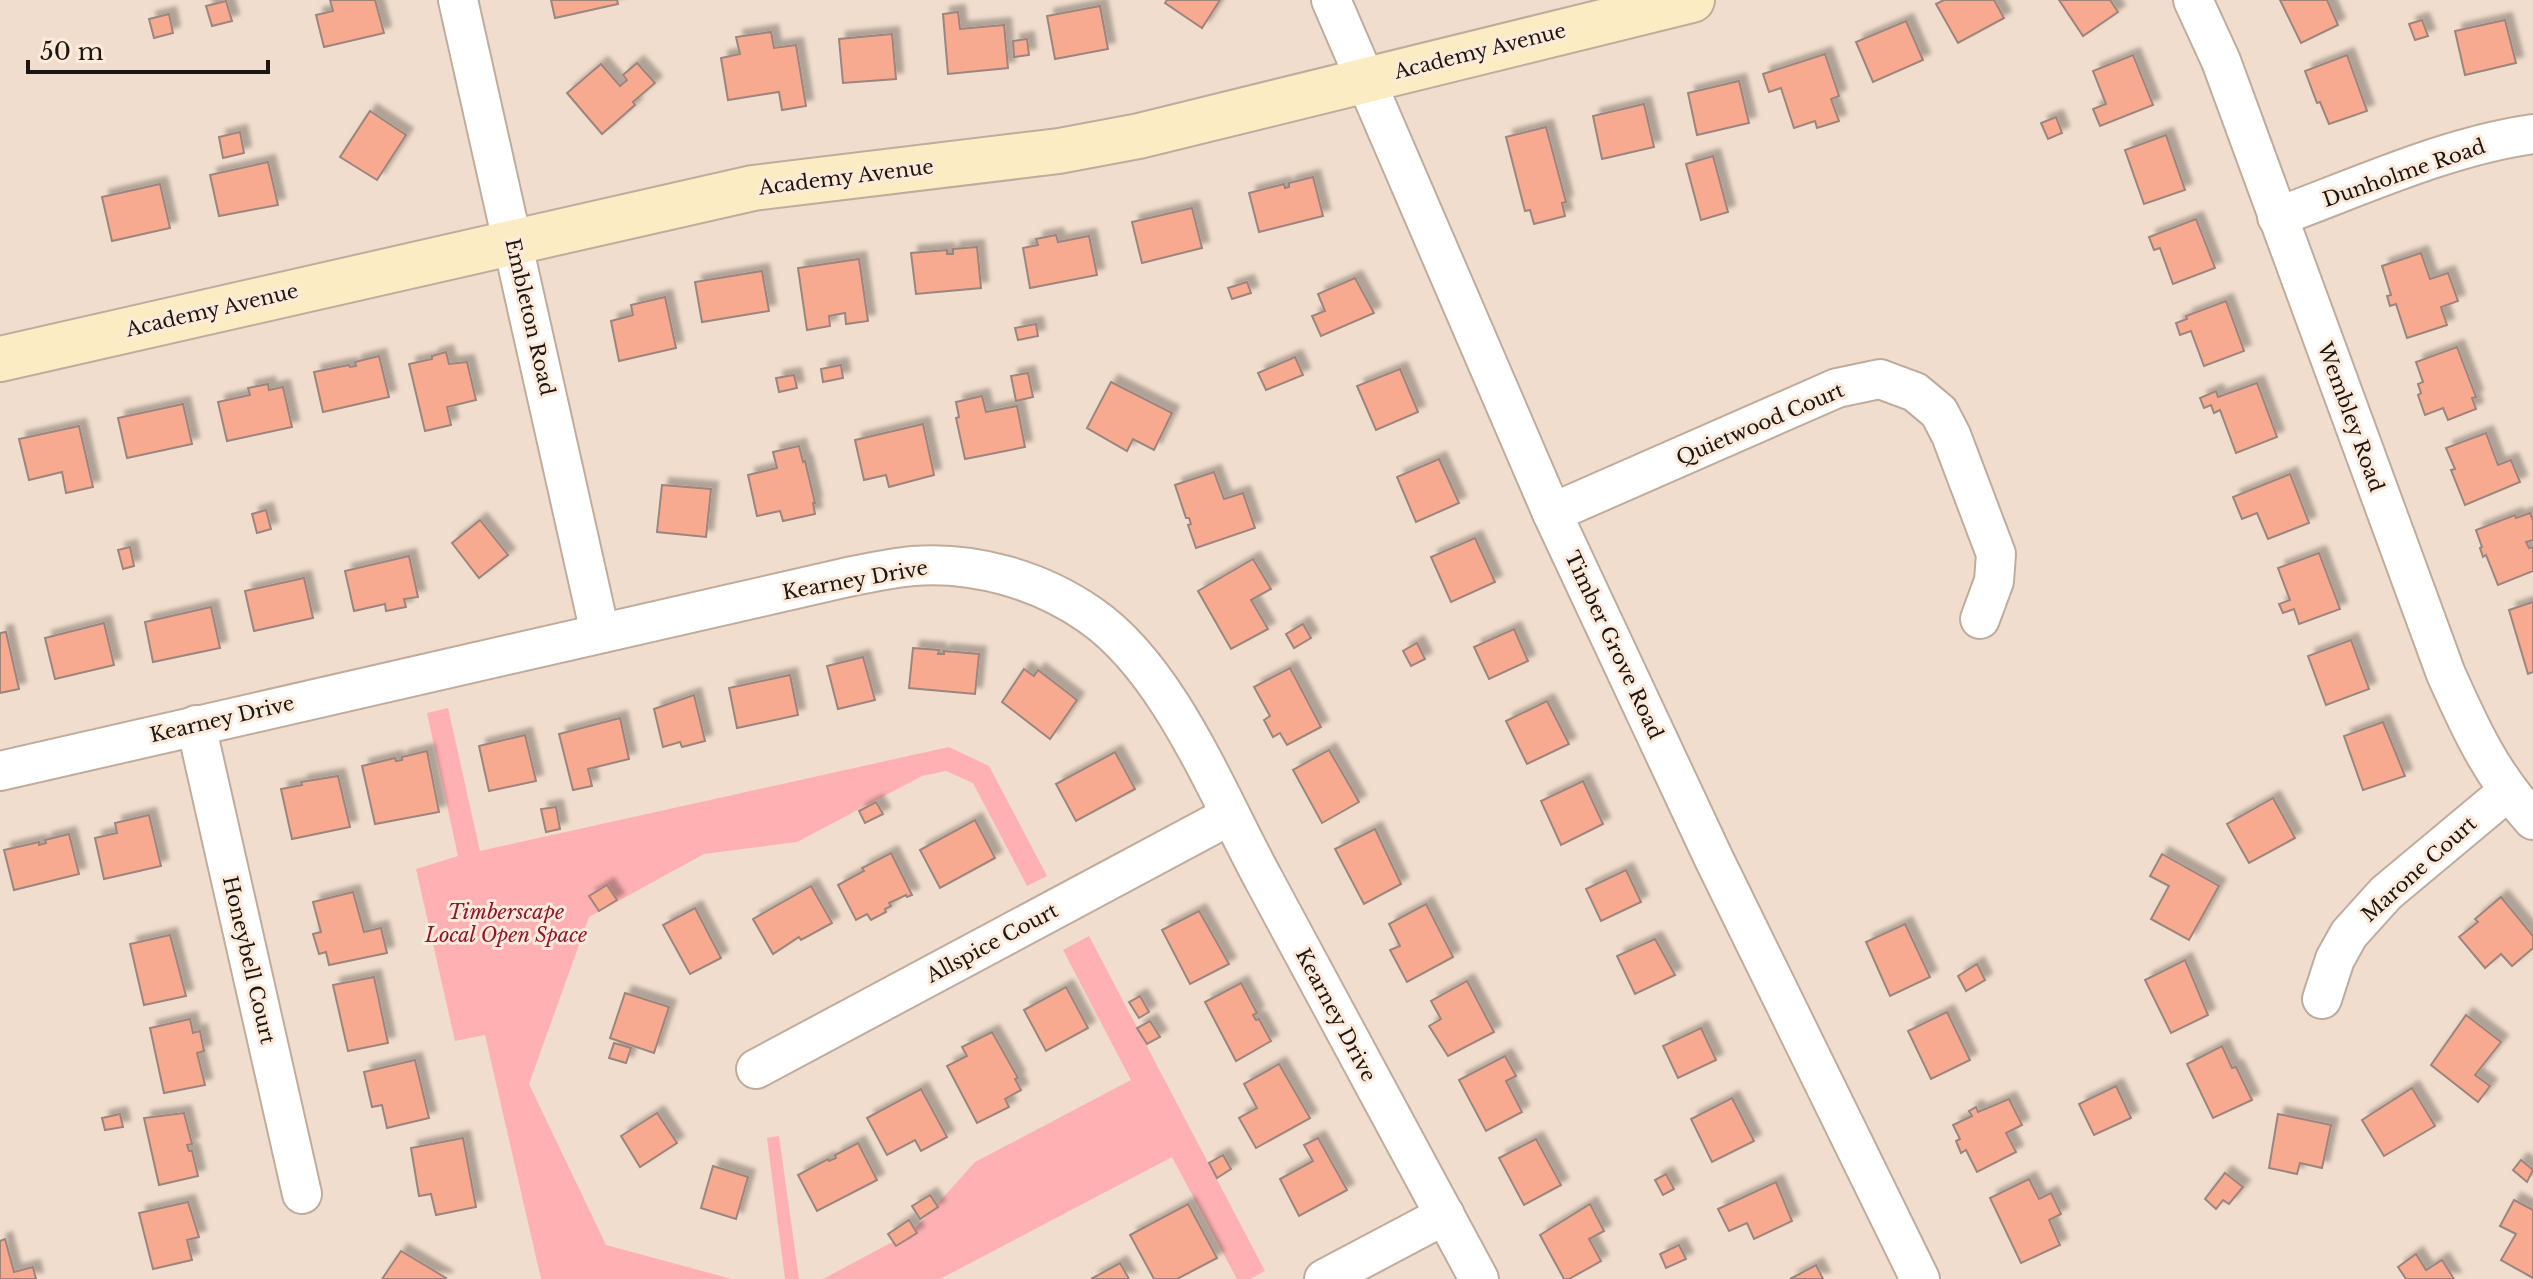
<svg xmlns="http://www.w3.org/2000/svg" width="2533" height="1279" viewBox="0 0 2533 1279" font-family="'Libre Baskerville',serif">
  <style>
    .green { fill: #feb0b3 }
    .building { fill: #f8aa90; stroke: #9c857e; stroke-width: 2; filter: url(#shadow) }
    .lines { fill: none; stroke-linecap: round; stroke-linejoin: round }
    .street-casing { stroke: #bfac9d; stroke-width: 42 }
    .secondary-casing { stroke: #bfac9d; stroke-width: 48 }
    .street { stroke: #fff; stroke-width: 38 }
    .secondary { stroke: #fcecc4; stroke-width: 44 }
    .labels { text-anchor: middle; stroke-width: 6; stroke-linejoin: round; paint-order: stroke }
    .street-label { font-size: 20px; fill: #1c1610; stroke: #feeada }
    .park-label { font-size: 20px; font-style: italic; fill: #8e162f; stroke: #feeada }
  </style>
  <defs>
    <filter id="shadow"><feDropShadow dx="7" dy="-7" stdDeviation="2" flood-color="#0004"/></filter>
  </defs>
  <rect width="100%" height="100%" fill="#f0ddcd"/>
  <g class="green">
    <polygon points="448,708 480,851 949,747 989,766 1047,876 1027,886 973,783 946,771 922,776 797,842 704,854 589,917 529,1084 606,1245 732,1279 541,1279 485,1035 455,1041 416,869 458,856 427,713"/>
    <polygon points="1089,936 1265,1271 1250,1279 1237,1279 1172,1157 940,1279 823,1279 913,1231 975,1162 1131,1080 1063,950"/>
    <polygon points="779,1136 799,1279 785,1279 767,1138"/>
  </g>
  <g class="building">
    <polygon points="330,0 375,0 384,33 324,47 316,15 333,11"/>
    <polygon points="551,0 617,0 618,4 555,18"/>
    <polygon points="1167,0 1220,0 1202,28 1165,3"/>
    <polygon points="1944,0 1994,0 2004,18 1958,43 1936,4"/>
    <polygon points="2059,0 2110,0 2118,12 2083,36"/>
    <polygon points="2280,0 2327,0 2338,25 2301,43"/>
    <polygon points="226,1 232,21 212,26 206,6"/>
    <polygon points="1100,6 1108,49 1055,59 1047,16"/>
    <polygon points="958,12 960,29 1004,25 1008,68 948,74 943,14"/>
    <polygon points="169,14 173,33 154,38 149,19"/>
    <polygon points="2422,20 2428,36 2415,40 2409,24"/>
    <polygon points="2505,20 2516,63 2465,75 2455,31"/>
    <polygon points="1906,21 1923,60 1873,82 1856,42"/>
    <polygon points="771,32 774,48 796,45 806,106 782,110 779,92 728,100 721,58 740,54 736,37"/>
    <polygon points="892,34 896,79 843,83 839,39"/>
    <polygon points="1027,39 1029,55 1014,57 1013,41"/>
    <polygon points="1825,54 1839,96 1831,99 1839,121 1817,128 1815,121 1794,128 1781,88 1769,92 1763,74"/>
    <polygon points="2133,55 2153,105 2100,126 2093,109 2106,104 2093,71"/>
    <polygon points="2347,55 2367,111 2329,124 2320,102 2317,103 2305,71"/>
    <polygon points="637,63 655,83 633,102 635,105 602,134 567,93 601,64 620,86 627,80 623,75"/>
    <polygon points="1739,81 1749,123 1697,135 1688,93"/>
    <polygon points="1644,104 1654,147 1602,159 1593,116"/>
    <polygon points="370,111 406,135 377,180 340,157"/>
    <polygon points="2056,117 2062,133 2048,139 2041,123"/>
    <polygon points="1546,127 1566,202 1562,203 1565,216 1534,224 1530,210 1525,211 1506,137"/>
    <polygon points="240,132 244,153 223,158 219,137"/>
    <polygon points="2166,135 2185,190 2144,204 2125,150"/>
    <polygon points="1713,156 1728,212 1701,220 1686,164"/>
    <polygon points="268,162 278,205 219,216 210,175"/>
    <polygon points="1313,177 1323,216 1259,232 1249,193 1284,184 1285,188 1289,187 1289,183"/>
    <polygon points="160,184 170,228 112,241 102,197"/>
    <polygon points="1192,208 1202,248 1142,263 1132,222"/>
    <polygon points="2196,219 2215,268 2173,284 2160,248 2154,250 2149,237"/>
    <polygon points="1056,235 1058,242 1089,236 1097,275 1030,288 1023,248 1038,245 1036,239"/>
    <polygon points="977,247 981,288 916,294 911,253 947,250 947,254 953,254 953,249"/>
    <polygon points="2421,253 2430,279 2448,273 2458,301 2441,307 2447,325 2407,338 2396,304 2390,306 2387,296 2391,295 2382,266"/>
    <polygon points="859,259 868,321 846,324 845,313 829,316 830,326 807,330 798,268"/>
    <polygon points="762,271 769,311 702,322 695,282"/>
    <polygon points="1355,278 1374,313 1321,336 1312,316 1325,311 1318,294"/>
    <polygon points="1247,282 1251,293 1232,299 1228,288"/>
    <polygon points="665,297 676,348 619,361 611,321 633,315 631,305"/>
    <polygon points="2226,301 2244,351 2204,366 2191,331 2180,335 2176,323 2187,319 2186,316"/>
    <polygon points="1036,324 1038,336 1018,340 1015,328"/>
    <polygon points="2457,347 2476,397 2472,398 2476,409 2448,420 2443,408 2425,415 2418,395 2421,393 2418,384 2423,382 2416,362"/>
    <polygon points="446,352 449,364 467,362 476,400 447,407 451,425 425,431 409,364 432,359 432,356"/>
    <polygon points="379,356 389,397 323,412 314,372 349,365 350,367 356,366 355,362"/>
    <polygon points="1295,357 1303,375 1266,390 1258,373"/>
    <polygon points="841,365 843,378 823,382 821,369"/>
    <polygon points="1400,369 1418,412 1376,430 1357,386"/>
    <polygon points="1028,373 1033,397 1016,401 1011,376"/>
    <polygon points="794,375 797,388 779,392 776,378"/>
    <polygon points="1111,382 1172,413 1154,450 1133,439 1127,451 1087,428"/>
    <polygon points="2257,383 2277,437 2236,453 2220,410 2214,413 2211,405 2204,408 2200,398 2216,391 2218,397"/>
    <polygon points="268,384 269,390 283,387 292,427 227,441 218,402 250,395 248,388"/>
    <polygon points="982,396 986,412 1017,406 1025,447 965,459 956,418 959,417 956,402"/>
    <polygon points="183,404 192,444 127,458 118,418"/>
    <polygon points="923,424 934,475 889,487 886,475 864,480 855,440"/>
    <polygon points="79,426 93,487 66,493 62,472 29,480 19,439"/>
    <polygon points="2486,433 2498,465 2511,460 2520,482 2465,505 2451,470 2455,469 2446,448"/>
    <polygon points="799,446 803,462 805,461 815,503 813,503 815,514 783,521 780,511 757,516 748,475 777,468 773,452"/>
    <polygon points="1439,459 1459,503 1416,522 1397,477"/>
    <polygon points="1214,472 1224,499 1243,493 1255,528 1196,548 1188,525 1191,524 1189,518 1186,518 1175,485"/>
    <polygon points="2290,474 2309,523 2268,539 2257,513 2242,519 2233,497"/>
    <polygon points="662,485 711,489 706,537 657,532"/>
    <polygon points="266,510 271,529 257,533 252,514"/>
    <polygon points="2530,513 2533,520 2533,540 2526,542 2529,548 2533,547 2533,571 2498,585 2486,555 2483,557 2480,548 2482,547 2476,530 2515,515 2516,518"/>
    <polygon points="480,520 508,555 479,578 452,543"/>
    <polygon points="1475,538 1495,582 1451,602 1431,557"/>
    <polygon points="130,547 134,566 123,569 118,550"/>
    <polygon points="2319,553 2340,609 2299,624 2294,609 2283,613 2279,604 2290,600 2278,568"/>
    <polygon points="409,556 418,597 404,599 406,607 386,611 385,604 354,611 345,571"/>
    <polygon points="1253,559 1271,589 1251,600 1268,629 1231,649 1198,591"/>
    <polygon points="304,578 313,618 254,631 245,591"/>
    <polygon points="2533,602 2533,672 2528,674 2509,610"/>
    <polygon points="211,607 220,648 153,662 145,622"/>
    <polygon points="104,623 114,665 55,679 45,638"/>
    <polygon points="1303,624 1311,638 1294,648 1286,634"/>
    <polygon points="1514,629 1528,661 1489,679 1474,647"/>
    <polygon points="6,632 19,689 0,693 0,633"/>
    <polygon points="2351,640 2369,689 2326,705 2308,656"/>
    <polygon points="1417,643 1425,659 1411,666 1403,651"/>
    <polygon points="913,648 939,650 938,654 944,654 944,651 979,654 975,694 909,688"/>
    <polygon points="863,657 875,700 838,709 827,666"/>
    <polygon points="1290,668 1321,727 1287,745 1280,733 1273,737 1264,720 1270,716 1254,687"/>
    <polygon points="1024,669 1034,676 1038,670 1077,700 1050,739 1002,702"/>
    <polygon points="790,675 798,715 737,728 729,688"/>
    <polygon points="694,695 705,741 682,747 680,742 663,747 654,709"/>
    <polygon points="1547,701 1569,744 1527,764 1506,721"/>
    <polygon points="620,718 629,759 588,769 592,786 573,790 559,734"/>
    <polygon points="2383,722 2405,776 2363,790 2344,736"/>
    <polygon points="525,735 536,781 489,791 479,746"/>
    <polygon points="1329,750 1359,802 1322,823 1293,770"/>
    <polygon points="427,751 439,812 375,824 362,766 395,758 396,761 402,760 402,757"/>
    <polygon points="1115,752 1135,789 1076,821 1056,784"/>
    <polygon points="338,776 350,827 292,839 281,789 302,785 301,782"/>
    <polygon points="1583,781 1603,824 1561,845 1541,801"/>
    <polygon points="2273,798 2295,838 2249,863 2227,824"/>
    <polygon points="876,802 883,814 865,823 859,811"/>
    <polygon points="556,807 560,829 546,832 541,809"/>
    <polygon points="149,815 161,866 104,879 95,838 117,833 115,823"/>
    <polygon points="975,820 995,858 940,888 920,850"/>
    <polygon points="1375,829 1401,884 1364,904 1335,849"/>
    <polygon points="69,834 79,874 14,890 4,850 39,842 39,845 46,843 45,840"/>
    <polygon points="891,853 912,895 907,897 906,895 889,903 891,906 885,909 886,912 871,920 867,914 856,920 838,885 864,871 862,868"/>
    <polygon points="2162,854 2219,886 2189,940 2151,919 2169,886 2150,876"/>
    <polygon points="1626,870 1641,902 1601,921 1586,889"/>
    <polygon points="607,885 617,900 599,911 589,896"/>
    <polygon points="811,886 832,923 801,940 799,937 773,954 753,919"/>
    <polygon points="353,892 364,932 381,928 387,953 329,965 326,952 319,954 313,934 321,932 313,902"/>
    <polygon points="2501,897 2533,936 2533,948 2512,966 2501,954 2485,968 2459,937 2478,922 2475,919"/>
    <polygon points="1426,904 1453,957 1407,982 1390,950 1400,946 1389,924"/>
    <polygon points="695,908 721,958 690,974 663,925"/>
    <polygon points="1199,911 1229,964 1190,984 1162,930"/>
    <polygon points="1905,924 1930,977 1890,996 1866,942"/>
    <polygon points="170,935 186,996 144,1005 130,944"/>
    <polygon points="1655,939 1675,975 1635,994 1617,956"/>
    <polygon points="2185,960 2208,1015 2171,1033 2145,980"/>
    <polygon points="1977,964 1985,980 1966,991 1958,976"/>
    <polygon points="374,977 388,1043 348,1051 333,985"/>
    <polygon points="1467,981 1494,1032 1448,1056 1429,1026 1441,1019 1431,1001"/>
    <polygon points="1241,983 1257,1013 1253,1015 1256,1020 1259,1019 1271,1041 1236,1061 1205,1002"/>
    <polygon points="1066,987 1088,1028 1046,1051 1024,1010"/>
    <polygon points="625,993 669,1007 654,1053 610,1038"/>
    <polygon points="1140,996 1149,1012 1139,1018 1129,1002"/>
    <polygon points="1947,1012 1970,1060 1931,1079 1908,1031"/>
    <polygon points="2466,1015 2501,1042 2475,1075 2490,1086 2478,1102 2431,1065"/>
    <polygon points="190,1019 193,1033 200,1031 204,1051 197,1053 205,1085 164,1093 150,1028"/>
    <polygon points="1150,1021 1160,1037 1147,1044 1137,1028"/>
    <polygon points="1701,1028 1716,1060 1678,1078 1663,1046"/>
    <polygon points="992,1032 1018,1078 1015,1079 1021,1090 1005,1099 1009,1107 977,1123 947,1066 967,1056 962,1047"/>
    <polygon points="614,1043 631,1048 626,1063 609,1058"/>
    <polygon points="2222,1046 2232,1068 2236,1067 2252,1100 2213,1118 2187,1064"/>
    <polygon points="1505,1056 1516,1076 1506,1081 1522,1112 1486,1131 1459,1080"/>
    <polygon points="415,1060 429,1118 387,1128 382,1105 372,1107 364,1072"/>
    <polygon points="1279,1064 1310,1118 1256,1148 1239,1118 1257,1108 1244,1084"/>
    <polygon points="2116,1086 2131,1118 2094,1135 2079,1104"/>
    <polygon points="2412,1088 2435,1126 2384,1156 2362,1120"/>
    <polygon points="921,1089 947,1137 921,1151 915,1140 887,1155 867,1118"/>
    <polygon points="1732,1098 1754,1141 1712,1162 1691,1119"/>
    <polygon points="2009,1099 2022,1125 2006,1133 2016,1152 1977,1172 1966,1150 1961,1153 1956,1141 1960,1139 1953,1125 1972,1116 1969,1111 1976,1107 1978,1112"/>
    <polygon points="184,1113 192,1144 187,1145 189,1151 192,1151 198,1176 159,1185 144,1118"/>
    <polygon points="657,1113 677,1143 640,1167 621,1136"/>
    <polygon points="120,1114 123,1127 105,1130 102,1118"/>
    <polygon points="2278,1114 2331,1125 2322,1168 2300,1163 2297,1174 2269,1168"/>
    <polygon points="463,1138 476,1207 436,1215 431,1194 419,1196 411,1148"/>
    <polygon points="1318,1138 1347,1190 1299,1216 1280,1179 1313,1161 1304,1145"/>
    <polygon points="1536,1139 1561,1185 1524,1205 1499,1158"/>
    <polygon points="858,1143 877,1180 817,1211 798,1175 828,1159 829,1161 836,1158 835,1155"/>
    <polygon points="1223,1155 1231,1169 1217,1178 1209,1163"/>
    <polygon points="2521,1160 2533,1170 2527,1182 2513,1170"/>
    <polygon points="713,1166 748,1177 736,1219 701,1208"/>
    <polygon points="2225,1173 2243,1187 2229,1204 2223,1200 2216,1209 2205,1199"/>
    <polygon points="1666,1174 1674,1189 1663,1195 1655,1180"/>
    <polygon points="2029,1179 2039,1199 2051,1193 2061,1214 2049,1220 2060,1245 2021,1263 1990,1198"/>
    <polygon points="1776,1182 1792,1221 1754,1239 1747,1223 1729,1231 1718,1209"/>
    <polygon points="930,1195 938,1207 920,1219 912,1206"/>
    <polygon points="2514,1200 2533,1210 2533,1278 2501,1260 2516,1234 2500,1226"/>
    <polygon points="188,1202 199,1237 187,1240 192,1260 153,1269 139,1213"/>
    <polygon points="1188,1204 1217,1258 1177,1279 1154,1279 1130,1235"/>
    <polygon points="1590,1204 1604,1231 1589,1239 1601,1261 1569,1279 1564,1279 1540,1235"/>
    <polygon points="909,1220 917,1233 896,1246 888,1234"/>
    <polygon points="5,1239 14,1272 33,1267 36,1279 0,1279 0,1241"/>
    <polygon points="1679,1245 1686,1259 1666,1268 1660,1254"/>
    <polygon points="401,1251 446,1278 445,1279 382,1279"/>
    <polygon points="2416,1254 2426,1270 2442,1260 2454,1279 2406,1279 2398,1267"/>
    <polygon points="1120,1263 1129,1279 1091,1279"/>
    <polygon points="1816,1265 1823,1279 1790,1279"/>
  </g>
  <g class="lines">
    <g class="street-casing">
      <g id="street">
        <polyline points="458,0 600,633"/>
        <polyline points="1331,0 1552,513 1714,859 1920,1279"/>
        <path d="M 2193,0 L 2221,61 L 2446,674 C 2471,730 2491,774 2533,820"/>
        <path d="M 2277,217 C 2359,187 2447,146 2533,134"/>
        <polyline points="1552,513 1837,388 1880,379 1915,392 1939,412 1951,435 1996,554 1994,581 1980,619"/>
        <polyline points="196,725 302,1194"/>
        <path d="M 0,771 L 848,577 C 869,573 891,568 913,566 C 974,561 1040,580 1090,615 C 1170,670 1218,796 1264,880 C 1335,1013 1408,1146 1479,1279"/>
        <polyline points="2322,999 2335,959 2349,934 2386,893 2507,792"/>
        <polyline points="756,1069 1229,816"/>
        <polyline points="1324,1279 1445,1215"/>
      </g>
    </g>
    <g class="secondary-casing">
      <polyline id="secondary" points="0,359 753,188 1059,151 1139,136 1692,0"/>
    </g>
    <use href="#street" class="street"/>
    <use href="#secondary" class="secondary"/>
  </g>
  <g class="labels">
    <g class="street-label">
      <text transform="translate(1480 51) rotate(-14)" y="7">Academy Avenue</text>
      <text transform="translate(2404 173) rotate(-19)" y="7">Dunholme Road</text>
      <text transform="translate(846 177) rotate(-7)" y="7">Academy Avenue</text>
      <text transform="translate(212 310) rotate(-13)" y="7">Academy Avenue</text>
      <text transform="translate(530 317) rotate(77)" y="7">Embleton Road</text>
      <text transform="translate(2351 417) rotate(70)" y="7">Wembley Road</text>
      <text transform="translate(1760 424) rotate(-23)" y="7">Quietwood Court</text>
      <text transform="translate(855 580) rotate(-10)" y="7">Kearney Drive</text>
      <text transform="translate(1614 645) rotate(65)" y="7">Timber Grove Road</text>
      <text transform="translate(222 719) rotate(-13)" y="7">Kearney Drive</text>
      <text transform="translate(2419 869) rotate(-42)" y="7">Marone Court</text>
      <text transform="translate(992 943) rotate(-28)" y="7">Allspice Court</text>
      <text transform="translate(249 960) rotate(77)" y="7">Honeybell Court</text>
      <text transform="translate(1336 1015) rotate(62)" y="7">Kearney Drive</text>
    </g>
    <g class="park-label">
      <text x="506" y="919">Timberscape<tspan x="506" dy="23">Local Open Space</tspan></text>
    </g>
  </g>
  <path d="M28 60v12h240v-12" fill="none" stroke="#1c1610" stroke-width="4"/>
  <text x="40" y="60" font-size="24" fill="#1c1610" stroke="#feeada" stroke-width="6" paint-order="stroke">50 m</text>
</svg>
